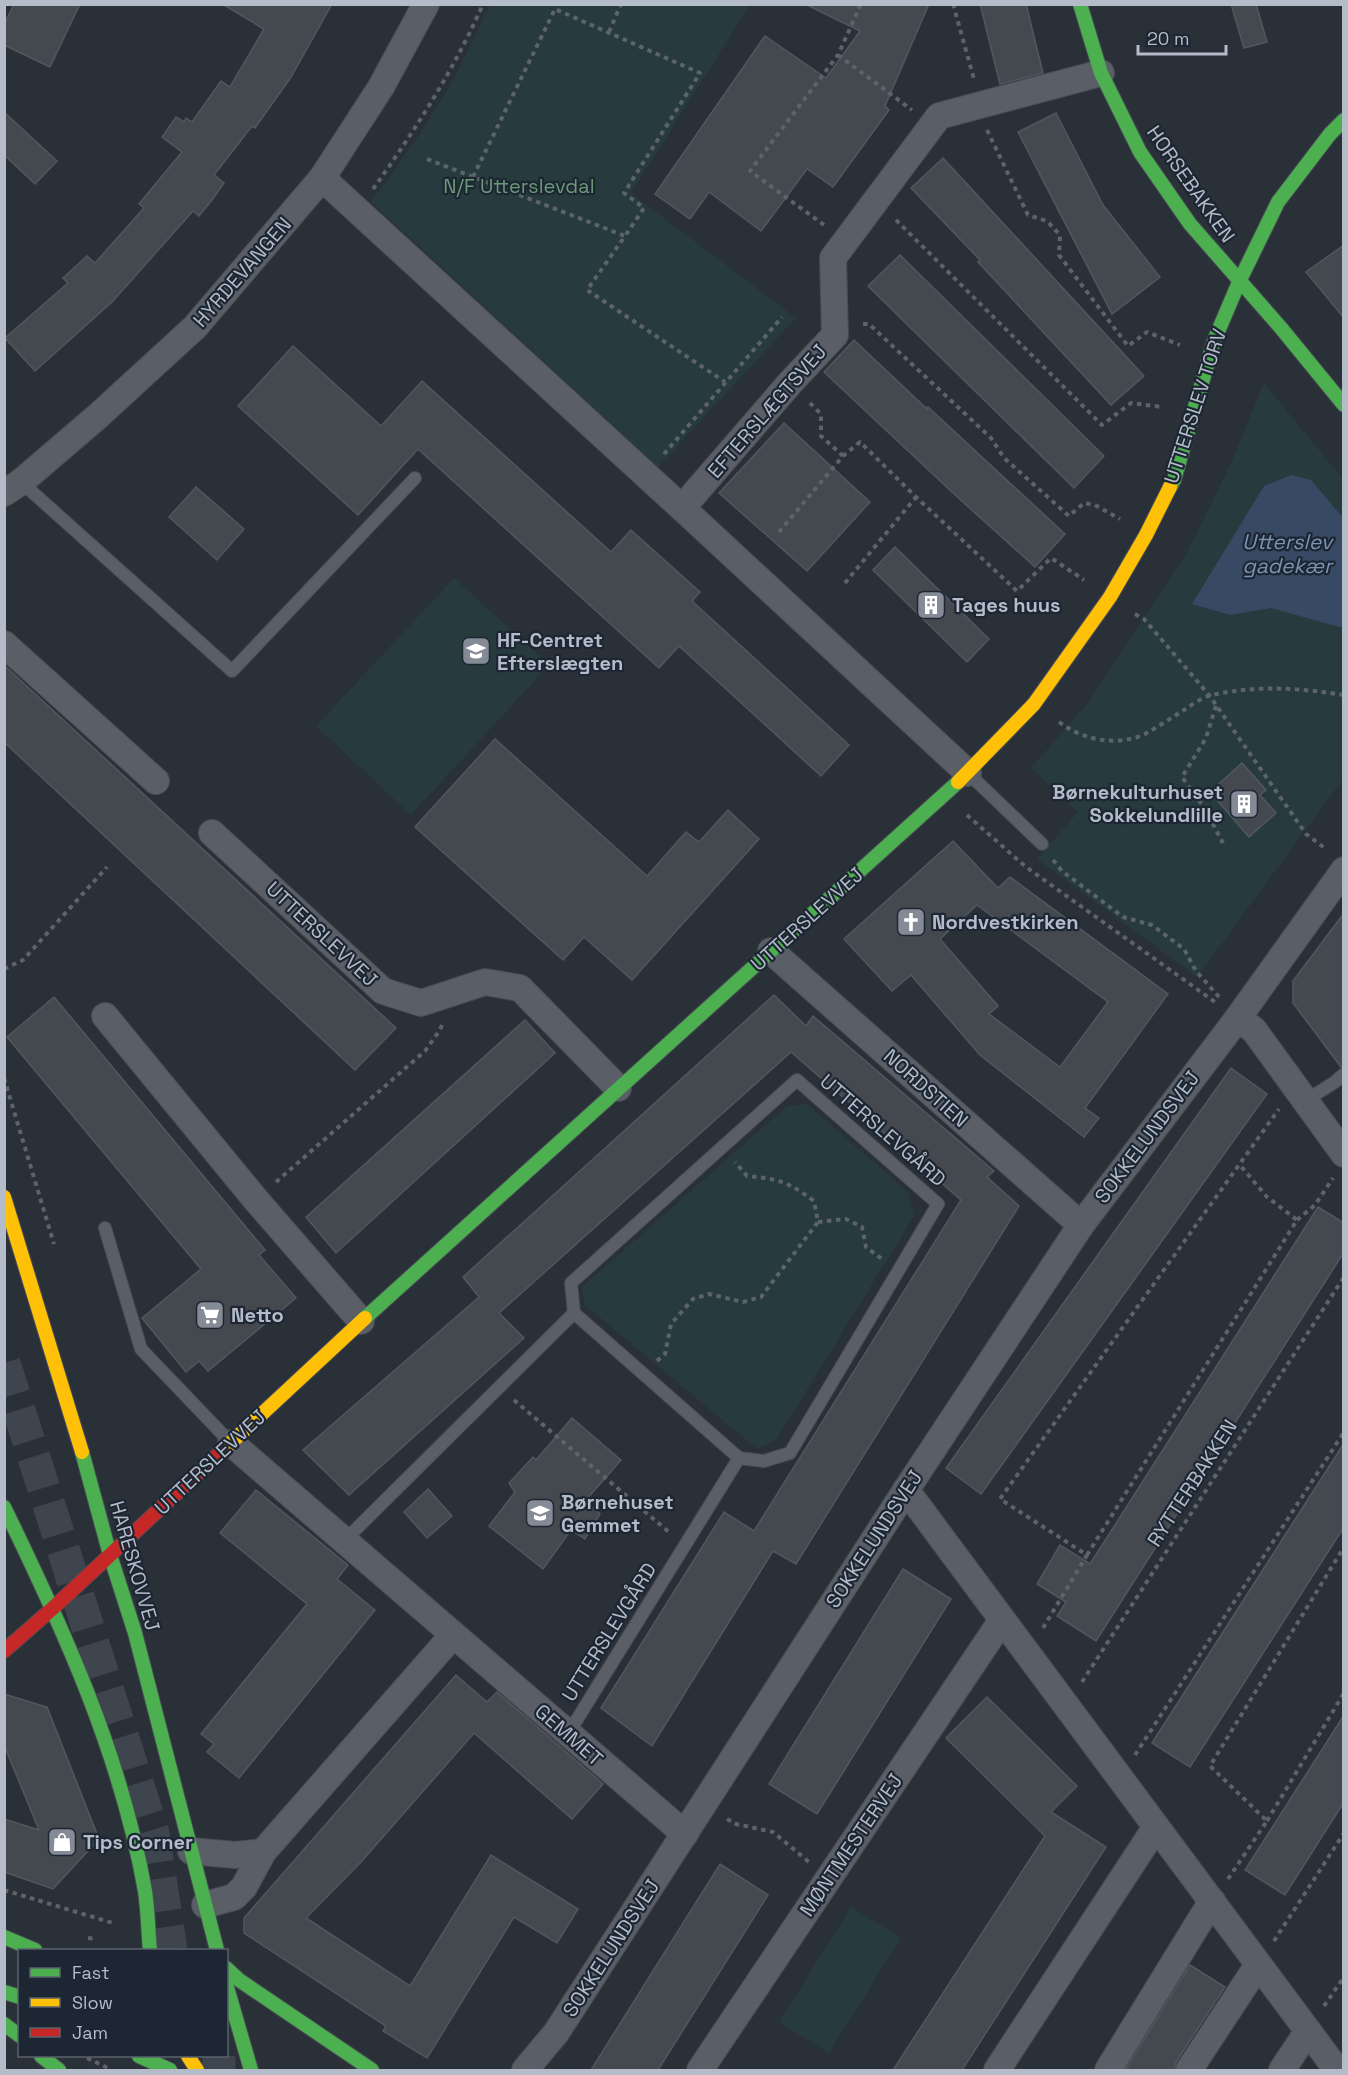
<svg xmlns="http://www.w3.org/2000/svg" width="1348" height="2075" viewBox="0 0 1348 2075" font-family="'Space Grotesk',sans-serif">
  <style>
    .green { fill: #273a3e }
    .water { fill: #384963 }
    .building { fill: #444950; stroke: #52575f; stroke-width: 1.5; fill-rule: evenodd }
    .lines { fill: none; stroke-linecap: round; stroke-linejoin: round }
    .primary-tunnel { stroke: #3f454e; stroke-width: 33; stroke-dasharray: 33 16; stroke-linecap: butt }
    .lane-casing { stroke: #484c53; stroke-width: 14 }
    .street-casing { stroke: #484c53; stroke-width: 28 }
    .fast-casing { stroke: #484c53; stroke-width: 16 }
    .slow-casing { stroke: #484c53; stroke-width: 16 }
    .jam-casing { stroke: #484c53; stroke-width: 16 }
    .path { stroke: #5d636a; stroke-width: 4; stroke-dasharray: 4.5 4.5; stroke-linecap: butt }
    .lane { stroke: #5a5e66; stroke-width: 12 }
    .street { stroke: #5a5e66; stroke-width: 26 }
    .fast { stroke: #4caf50; stroke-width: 14 }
    .slow { stroke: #ffc107; stroke-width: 14 }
    .jam { stroke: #c62828; stroke-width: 14 }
    .labels { text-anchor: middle; stroke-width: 4.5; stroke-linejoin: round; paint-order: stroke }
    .street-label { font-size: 20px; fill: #b4bcc9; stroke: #1d2633 }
    .park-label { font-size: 20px; fill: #6b9a76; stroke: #1d2633 }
    .poi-label { font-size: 20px; font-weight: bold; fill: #b4bcc9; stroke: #1d2633; text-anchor: start }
    .water-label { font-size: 21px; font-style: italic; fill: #7c92b1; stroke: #1d2633 }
  </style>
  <rect width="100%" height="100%" fill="#2a3038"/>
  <g class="green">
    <polygon points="490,5 750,5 631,193 796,318 658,467 371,202 420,134 452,82"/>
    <polygon points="1264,383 1343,479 1343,779 1197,977 1037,859 1078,812 1031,768 1088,703 1188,550 1231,463"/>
    <polygon points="454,578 549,665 411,815 316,726"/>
    <polygon points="807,1104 908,1192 914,1216 777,1439 757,1449 585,1305 582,1287 787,1106"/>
    <polygon points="851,1907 901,1938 829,2053 779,2022"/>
  </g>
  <polygon class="water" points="1291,475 1311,480 1343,518 1343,628 1271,608 1230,615 1192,604 1264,486"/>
  <g class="building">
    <polygon points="14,4 80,4 50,67 4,45 4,25"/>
    <polygon points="222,4 332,4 291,77 255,128 252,126 214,175 224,183 212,200 199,216 193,211 112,302 35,371 5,338 68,283 63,278 87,256 95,263 144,208 139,204 182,152 162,137 176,117 184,122 186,118 192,122 221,81 230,87 264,29"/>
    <polygon points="805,4 929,4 885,106 889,110 833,187 807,169 761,231 709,192 690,219 655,194 765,36 826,78 860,31"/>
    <polygon points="980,4 1026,4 1043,73 1000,84"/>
    <polygon points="1231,4 1256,4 1267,42 1244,48"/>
    <polygon points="4,112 57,161 35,184 4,155"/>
    <polygon points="1056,113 1103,205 1160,277 1112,314 1018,132"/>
    <polygon points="943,158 1144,376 1111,405 978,262 980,260 911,188"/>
    <polygon points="1344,245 1344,318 1306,272"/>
    <polygon points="900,255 1104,456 1074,488 868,286"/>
    <polygon points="854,340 927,409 928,407 1065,534 1035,567 953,493 824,372"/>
    <polygon points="293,346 381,426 422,381 611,552 631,530 700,592 692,601 849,745 821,776 679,646 659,668 418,449 358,515 238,406"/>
    <polygon points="784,423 870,502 807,571 719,493"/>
    <polygon points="196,487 244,529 217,560 169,517"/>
    <polygon points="895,547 989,639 967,662 873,570"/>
    <polygon points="4,665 396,1028 355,1070 4,742"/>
    <polygon points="495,739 647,876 686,832 699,842 728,810 759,839 632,980 584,937 563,960 415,827"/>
    <polygon points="1242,763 1266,790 1260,795 1276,813 1249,837 1210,792"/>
    <path d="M 953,841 L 998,888 L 1010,877 L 1168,994 L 1085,1108 L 1099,1118 L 1084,1137 L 980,1055 L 911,975 L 892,991 L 844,939 ZM 977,905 L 1108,1002 L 1060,1067 L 989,1014 L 998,1006 L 940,939 Z"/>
    <polygon points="1344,913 1344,1066 1341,1067 1293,1003 1293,981"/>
    <polygon points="774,995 806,1026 813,1016 994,1171 987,1177 1019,1206 796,1564 773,1551 652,1746 601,1708 724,1512 754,1531 961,1200 791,1052 499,1313 524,1338 349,1495 303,1450 479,1297 463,1277"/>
    <polygon points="54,997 265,1250 259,1255 296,1298 208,1371 199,1361 186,1372 142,1318 201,1269 7,1037"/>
    <polygon points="525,1020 555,1053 336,1253 306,1217"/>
    <polygon points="1231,1068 1267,1094 981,1494 946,1468"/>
    <polygon points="1318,1207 1344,1223 1344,1252 1096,1641 1057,1616 1066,1602 1037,1584 1060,1545 1090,1564"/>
    <polygon points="572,1418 621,1460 585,1501 600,1514 585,1539 571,1530 543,1569 489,1526 515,1492 509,1483 533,1457 536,1460"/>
    <polygon points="1344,1443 1344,1527 1190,1767 1152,1743"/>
    <polygon points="428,1489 452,1516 427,1538 404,1512"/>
    <polygon points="256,1490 348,1565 337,1579 375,1610 239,1778 207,1752 214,1744 201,1734 307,1604 220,1533"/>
    <polygon points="903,1569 951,1599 817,1814 769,1784"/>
    <polygon points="456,1675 487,1702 497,1692 603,1784 572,1819 474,1733 361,1862 306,1918 410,1986 491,1855 578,1909 557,1943 514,1917 427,2058 383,2031 386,2026 244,1933 244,1918"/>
    <polygon points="4,1694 47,1707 99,1839 53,1889 4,1872 4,1819 39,1830 4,1745"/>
    <polygon points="987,1697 1077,1786 1051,1812 1106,1847 962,2070 893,2070 1045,1836 946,1738"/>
    <polygon points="1344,1715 1344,1802 1285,1895 1245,1870"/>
    <polygon points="720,1864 768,1895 658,2070 591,2070"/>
    <polygon points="1190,1965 1225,1987 1176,2062 1174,2070 1125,2070"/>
  </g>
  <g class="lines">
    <g class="primary-tunnel">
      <polyline points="4,1363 153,1833 171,1950"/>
      <polyline points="219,2056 219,2070"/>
    </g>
    <g class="lane-casing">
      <g id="lane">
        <polyline points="21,482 232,671 415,478"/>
        <polyline points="969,774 1042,844"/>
        <polyline points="1305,1101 1335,1082 1344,1074"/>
        <polyline points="105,1228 141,1349 230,1442"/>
        <polyline points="574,1313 739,1458"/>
        <polyline points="344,1541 574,1313 571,1283 797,1080 938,1204 790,1453 764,1461 739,1458 568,1734"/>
      </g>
    </g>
    <g class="street-casing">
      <g id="street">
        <polyline points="322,178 682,508 968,773"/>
        <polyline points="4,493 21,482 98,416 195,327 322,178 381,87 426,4"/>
        <polyline points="682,508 790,383 835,335 833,258 939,116 1101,73"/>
        <polyline points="4,644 156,781"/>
        <polyline points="212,833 383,991 421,1003 485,982 520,988 618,1088"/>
        <polyline points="771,951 1081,1225"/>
        <polyline points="105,1016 256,1200 361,1321"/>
        <polyline points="1238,1018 1254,1030 1344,1154"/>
        <polyline points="231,1443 685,1834"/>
        <polyline points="906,1490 1337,2070"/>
        <polyline points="191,1851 235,1855 263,1852"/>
        <polyline points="205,1905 234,1897 244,1887 263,1852 453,1635"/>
        <polyline points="525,2070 556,2033 906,1490 1081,1225 1238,1018 1344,870"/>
        <polyline points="700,2070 1002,1620"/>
        <polyline points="997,2070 1156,1827"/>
        <polyline points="1108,2070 1212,1901"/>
        <polyline points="1189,2070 1258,1965"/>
        <polyline points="1282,2070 1308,2031"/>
      </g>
    </g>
    <g class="fast-casing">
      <g id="fast">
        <polyline points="1080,4 1101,73 1140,152 1190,224 1281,328 1344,405"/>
        <polyline points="1170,487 1174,480 1214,341 1239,282 1278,202 1330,134 1344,120"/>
        <polyline points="365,1318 958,782"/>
        <polyline points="82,1452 110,1555 135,1633 217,1950"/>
        <path d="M 4,1507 C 64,1630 121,1755 145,1891 C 148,1910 148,1931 150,1950"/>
        <polyline points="4,1937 35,1950"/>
        <polyline points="226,1968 239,1980 372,2070"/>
        <polyline points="226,1984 251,2070"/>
        <polyline points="4,1992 20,1997"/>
        <polyline points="4,2024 20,2036"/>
        <polyline points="41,2056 59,2070"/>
        <polyline points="139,2056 170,2070"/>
      </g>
    </g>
    <g class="slow-casing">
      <g id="slow">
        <polyline points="958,782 1034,704 1110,597 1146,535 1170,487"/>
        <polyline points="4,1197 82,1452"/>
        <polyline points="222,1451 365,1318"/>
        <polyline points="188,2056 197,2070"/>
      </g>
    </g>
    <g class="jam-casing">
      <polyline id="jam" points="4,1651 53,1608 222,1451"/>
    </g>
    <g class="path">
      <polyline points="953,4 974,79"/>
      <polyline points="609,32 621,4"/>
      <polyline points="838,55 912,110"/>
      <polyline points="987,130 1028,215 1047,221 1060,235 1059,255 1128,346 1147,332 1180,345"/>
      <polyline points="427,159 625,236 587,290 725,382"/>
      <polyline points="473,177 555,9 700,73 624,193 644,208 625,236"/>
      <path d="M 373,189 C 414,132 454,70 483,4"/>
      <polyline points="896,220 1102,425 1131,403 1162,407"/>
      <polyline points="824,225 750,171 838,55 861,4"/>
      <polyline points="863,324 869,324 991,438 1004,458 1069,516 1084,503 1095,505 1120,519"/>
      <polyline points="810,403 821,414 821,436 843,456"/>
      <polyline points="664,454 782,317"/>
      <polyline points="779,532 843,456 860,442 916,497 1017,591 1051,558 1084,580"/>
      <polyline points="845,583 916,497"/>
      <polyline points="1135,614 1144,619 1209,695 1306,834 1326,849"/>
      <polyline points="1216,706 1206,738 1182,777 1205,809 1223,843"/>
      <path d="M 1059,722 C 1083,740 1116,747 1145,734 C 1158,727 1171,718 1184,710 C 1192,705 1202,697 1212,695 C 1257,685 1299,688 1344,695"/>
      <polyline points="967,815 1026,867 1215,1002"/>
      <polyline points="1053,860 1062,871 1123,917 1152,925 1184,949 1196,971 1219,997"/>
      <polyline points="4,969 23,960 107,867"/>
      <polyline points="4,1078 54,1244"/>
      <polyline points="276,1182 425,1051 440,1030 442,1025"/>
      <polyline points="1297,1220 1315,1205 1333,1178"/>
      <polyline points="818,1222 846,1219 862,1227 866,1247 882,1259"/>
      <path d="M 657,1361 L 665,1354 L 671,1324 L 693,1299 L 709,1294 L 743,1302 L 761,1297 L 818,1222 L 814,1201 C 788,1182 780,1179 747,1176 L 735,1162"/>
      <polyline points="514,1400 670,1533"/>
      <polyline points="1087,1555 1297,1220 1267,1197 1239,1164"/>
      <polyline points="1043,1628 1087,1555 1000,1499 1279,1109"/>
      <polyline points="1082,1682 1344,1277"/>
      <polyline points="1135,1755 1344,1432"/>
      <polyline points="727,1819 736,1824 773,1832 809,1862"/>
      <polyline points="1267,1821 1344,1693"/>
      <polyline points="1228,1879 1267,1821 1210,1766 1344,1547"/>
      <polyline points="4,1890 116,1924"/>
      <polyline points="88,1938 97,1939"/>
      <polyline points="1274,1941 1344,1833"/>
      <polyline points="1324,2006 1344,1977"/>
      <polyline points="87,2058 110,2069"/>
    </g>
    <use href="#lane" class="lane"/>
    <use href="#street" class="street"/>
    <use href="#fast" class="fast"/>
    <use href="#slow" class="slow"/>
    <use href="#jam" class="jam"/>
  </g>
  <defs>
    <g id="building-square" transform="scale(1.5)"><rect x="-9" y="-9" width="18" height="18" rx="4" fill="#848b96" stroke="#1d2633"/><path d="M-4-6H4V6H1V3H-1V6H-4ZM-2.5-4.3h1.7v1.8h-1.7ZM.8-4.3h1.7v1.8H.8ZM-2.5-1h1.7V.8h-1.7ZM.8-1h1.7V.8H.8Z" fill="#fff"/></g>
    <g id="school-square" transform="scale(1.5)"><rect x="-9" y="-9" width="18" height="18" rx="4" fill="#848b96" stroke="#1d2633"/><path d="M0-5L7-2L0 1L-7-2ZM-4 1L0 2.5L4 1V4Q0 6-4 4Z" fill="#fff"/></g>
    <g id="church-square" transform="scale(1.5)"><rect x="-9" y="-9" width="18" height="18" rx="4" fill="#848b96" stroke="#1d2633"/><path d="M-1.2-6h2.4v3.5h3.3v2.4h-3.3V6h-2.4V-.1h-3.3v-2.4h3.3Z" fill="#fff"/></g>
    <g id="supermarket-square" transform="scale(1.5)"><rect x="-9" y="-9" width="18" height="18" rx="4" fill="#848b96" stroke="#1d2633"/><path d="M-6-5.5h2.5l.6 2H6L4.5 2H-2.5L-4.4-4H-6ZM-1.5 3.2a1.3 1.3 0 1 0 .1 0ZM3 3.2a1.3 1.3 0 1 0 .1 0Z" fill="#fff"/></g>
    <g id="shop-square" transform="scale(1.5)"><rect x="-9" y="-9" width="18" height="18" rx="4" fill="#848b96" stroke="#1d2633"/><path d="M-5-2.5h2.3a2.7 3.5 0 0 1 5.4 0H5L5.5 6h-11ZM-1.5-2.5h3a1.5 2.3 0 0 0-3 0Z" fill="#fff"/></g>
  </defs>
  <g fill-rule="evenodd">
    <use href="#building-square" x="931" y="605"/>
    <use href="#school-square" x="476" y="651"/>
    <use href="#building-square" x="1244" y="804"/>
    <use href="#church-square" x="911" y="922"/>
    <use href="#supermarket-square" x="210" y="1315"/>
    <use href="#school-square" x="540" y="1513"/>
    <use href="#shop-square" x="62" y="1842"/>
  </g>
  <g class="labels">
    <g class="street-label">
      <text transform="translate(1191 184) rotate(55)" y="7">HORSEBAKKEN</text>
      <text transform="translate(242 272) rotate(-49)" y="7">HYRDEVANGEN</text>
      <text transform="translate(1195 406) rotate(-72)" y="7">UTTERSLEV TORV</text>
      <text transform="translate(767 411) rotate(-49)" y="7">EFTERSLÆGTSVEJ</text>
      <text transform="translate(807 919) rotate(-42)" y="7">UTTERSLEVVEJ</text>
      <text transform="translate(322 934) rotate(43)" y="7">UTTERSLEVVEJ</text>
      <text transform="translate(926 1088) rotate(42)" y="7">NORDSTIEN</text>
      <text transform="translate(883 1130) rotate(41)" y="7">UTTERSLEVGÅRD</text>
      <text transform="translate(1147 1137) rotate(-53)" y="7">SOKKELUNDSVEJ</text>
      <text transform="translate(210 1462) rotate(-43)" y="7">UTTERSLEVVEJ</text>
      <text transform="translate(1192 1483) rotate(-57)" y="7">RYTTERBAKKEN</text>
      <text transform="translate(874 1539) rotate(-57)" y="7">SOKKELUNDSVEJ</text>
      <text transform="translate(135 1566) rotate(74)" y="7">HARESKOVVEJ</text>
      <text transform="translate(609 1632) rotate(-58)" y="7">UTTERSLEVGÅRD</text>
      <text transform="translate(569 1735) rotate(41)" y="7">GEMMET</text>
      <text transform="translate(851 1845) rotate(-56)" y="7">MØNTMESTERVEJ</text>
      <text transform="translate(611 1948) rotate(-57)" y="7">SOKKELUNDSVEJ</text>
    </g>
    <g class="park-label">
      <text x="519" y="193">N/F Utterslevdal</text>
    </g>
    <g class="poi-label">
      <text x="952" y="612">Tages huus</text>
      <text x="497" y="647">HF-Centret<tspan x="497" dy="23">Efterslægten</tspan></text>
      <text x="1223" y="799" text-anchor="end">Børnekulturhuset<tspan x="1223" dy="23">Sokkelundlille</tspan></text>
      <text x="932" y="929">Nordvestkirken</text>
      <text x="231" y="1322">Netto</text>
      <text x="561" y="1509">Børnehuset<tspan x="561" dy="23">Gemmet</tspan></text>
      <text x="83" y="1849">Tips Corner</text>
    </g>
    <g class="water-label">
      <text x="1287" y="549">Utterslev<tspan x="1287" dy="24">gadekær</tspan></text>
    </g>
  </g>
  <rect width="1348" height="2075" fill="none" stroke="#b4bcc9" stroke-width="12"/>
  <rect x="18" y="1949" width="210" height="108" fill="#1d2633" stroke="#59626f" stroke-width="1.5"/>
  <rect x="30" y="1968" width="30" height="9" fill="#4caf50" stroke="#59626f" stroke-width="1.5"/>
  <text x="72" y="1979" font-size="18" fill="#b4bcc9">Fast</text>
  <rect x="30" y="1998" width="30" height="9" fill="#ffc107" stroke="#59626f" stroke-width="1.5"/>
  <text x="72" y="2009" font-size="18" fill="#b4bcc9">Slow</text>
  <rect x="30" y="2028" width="30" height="9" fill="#c62828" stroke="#59626f" stroke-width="1.5"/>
  <text x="72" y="2039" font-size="18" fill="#b4bcc9">Jam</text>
  <path d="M1138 45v9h88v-9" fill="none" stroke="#b4bcc9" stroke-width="3"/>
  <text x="1147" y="45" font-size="18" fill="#b4bcc9" stroke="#1d2633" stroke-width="4.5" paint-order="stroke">20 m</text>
</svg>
